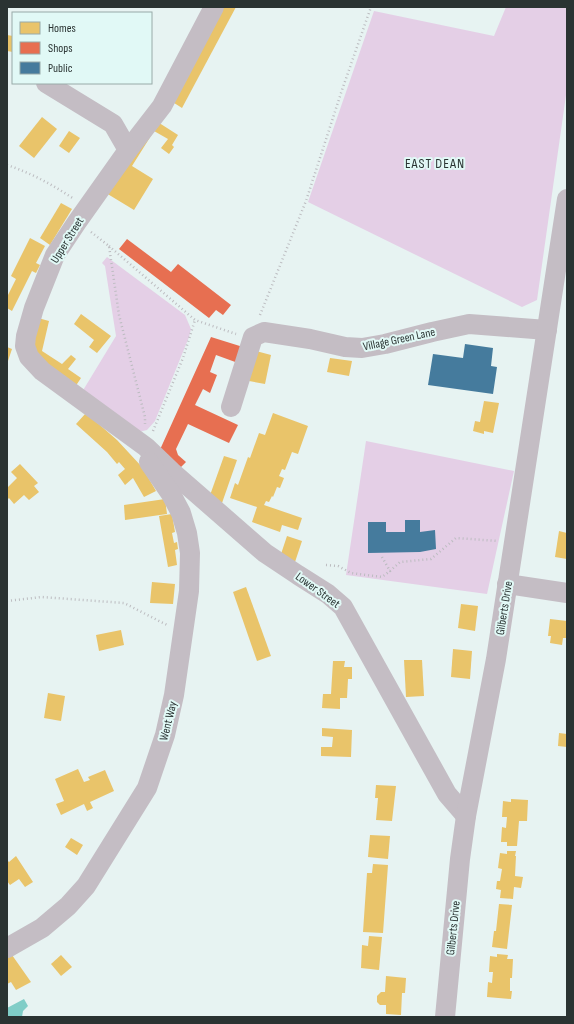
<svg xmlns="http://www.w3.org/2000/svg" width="574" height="1024" viewBox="0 0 574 1024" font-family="'Sofia Sans Condensed',sans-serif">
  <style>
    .green { fill: #e4cfe6 }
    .water { fill: #80cdc7 }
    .homes { fill: #e9c46a }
    .shops { fill: #e76f51 }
    .public { fill: #457b9d }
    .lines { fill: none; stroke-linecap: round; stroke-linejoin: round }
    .path { stroke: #bcbcc0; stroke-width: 2.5; stroke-dasharray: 1 3; stroke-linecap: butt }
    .minor { stroke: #c4bdc4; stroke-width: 20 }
    .labels { text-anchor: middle; stroke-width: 4; stroke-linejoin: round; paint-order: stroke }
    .street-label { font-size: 12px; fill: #2a3332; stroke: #e1f9f6 }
    .quarter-label { font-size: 14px; letter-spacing: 1px; fill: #2a3332; stroke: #e1f9f6 }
  </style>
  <rect width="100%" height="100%" fill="#e7f3f2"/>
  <g class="green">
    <polygon points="506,7 567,7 567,88 537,300 522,307 308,202 374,11 494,36"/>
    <polygon points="107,257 185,315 191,329 189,337 155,421 147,430 139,432 82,392 116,336 105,266 102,263"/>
    <polygon points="366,441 514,471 487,594 346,575"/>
  </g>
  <polygon class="water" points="24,999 28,1006 23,1011 22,1017 8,1017 7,1008"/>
  <g class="homes">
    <polygon points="221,7 236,7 182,108 171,101"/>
    <polygon points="7,35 13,36 13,52 7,51"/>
    <polygon points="42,117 57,129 34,158 19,146"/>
    <polygon points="153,119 178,135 172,145 174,147 169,154 161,148 168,139 154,131 132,166 153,179 134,210 106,193"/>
    <polygon points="69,131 80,138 69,153 59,146"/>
    <polygon points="61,203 72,209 50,245 40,238"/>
    <polygon points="30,238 45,246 36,263 40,265 36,273 32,271 12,311 7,308 7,297 16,279 11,276"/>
    <polygon points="81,314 111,336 97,353 89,347 94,340 74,324"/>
    <polygon points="38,318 49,321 42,351 62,364 71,355 76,359 68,369 81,378 73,390 32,354"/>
    <polygon points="7,347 12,349 7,364"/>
    <polygon points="256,351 271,355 265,384 249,381"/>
    <polygon points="330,358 352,361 349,376 327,372"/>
    <polygon points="484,401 499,403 493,433 484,431 484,434 473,431 475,421 480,422"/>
    <polygon points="86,413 117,440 142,467 156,491 144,497 133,478 125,485 118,475 125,469 119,462 117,464 107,452 76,424"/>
    <polygon points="273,413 308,426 298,454 292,452 285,470 282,469 279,476 284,478 280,488 277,487 273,497 272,496 269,502 266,501 264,505 302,518 298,530 282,525 280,532 252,522 257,507 230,498 235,483 238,485 248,457 250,458 259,433 265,435"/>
    <polygon points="224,456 237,460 222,503 209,498"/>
    <polygon points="20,464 38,483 34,486 39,492 29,500 24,495 14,504 9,498 7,500 7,488 17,478 11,472"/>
    <polygon points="165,499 167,514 125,520 124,505"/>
    <polygon points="172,514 175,532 172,533 174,543 177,542 178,549 175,550 177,565 168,567 159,516"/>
    <polygon points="559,531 567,533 567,559 555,557"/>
    <polygon points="287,536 302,541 294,565 279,560"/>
    <polygon points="152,582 175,584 173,604 150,603"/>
    <polygon points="246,587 271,656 257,661 233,592"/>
    <polygon points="461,604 478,606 475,631 458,628"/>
    <polygon points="550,619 567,621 567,638 563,638 562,645 550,643 551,636 548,636"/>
    <polygon points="121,630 124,645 99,651 96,635"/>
    <polygon points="453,649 472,651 470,679 451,677"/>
    <polygon points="404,660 422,660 424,696 406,697"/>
    <polygon points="333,661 345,661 344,667 352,667 352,679 348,679 347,698 340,698 340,709 322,708 323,694 331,694"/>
    <polygon points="48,693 65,696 61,721 44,718"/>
    <polygon points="322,728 352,730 351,757 321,756 321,747 332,747 333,737 322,736"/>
    <polygon points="559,733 567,734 567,747 558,746"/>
    <polygon points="78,769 84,782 90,780 88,777 105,770 114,791 90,802 93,808 87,811 84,804 61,815 56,804 64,801 55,779"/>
    <polygon points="376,785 396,786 392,821 376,820 378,798 375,798"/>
    <polygon points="511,799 528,800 527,821 519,821 517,846 507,846 507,842 501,842 502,827 506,828 507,817 502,817 503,801 511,802"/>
    <polygon points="370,835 390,836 388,859 368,857"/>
    <polygon points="71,838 83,845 77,855 65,847"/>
    <polygon points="507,851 516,851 515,856 516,856 515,876 523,877 521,888 514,887 513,899 500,898 501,890 496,889 497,881 500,881 502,869 498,868 500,853 507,854"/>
    <polygon points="16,856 33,882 25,887 19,879 10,885 7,881 7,860 9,862"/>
    <polygon points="373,864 388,865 383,933 363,932 367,873 372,873"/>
    <polygon points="499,904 512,905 507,949 492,947 494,931 496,931"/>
    <polygon points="369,936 382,937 379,970 361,968 362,945 368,946"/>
    <polygon points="497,954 508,955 507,959 513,959 512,978 510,978 510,991 512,991 511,999 487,997 488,982 492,983 493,972 489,972 490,956 497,957"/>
    <polygon points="12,955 31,982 16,990 11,982 7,984 7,958"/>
    <polygon points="61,955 72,967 61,976 51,964"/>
    <polygon points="386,976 406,978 405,993 402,993 401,1015 386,1014 386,1005 380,1005 377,1002 377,996 381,992 385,992"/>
  </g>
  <g class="shops">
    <polygon points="127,239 171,272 178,264 231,305 223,315 216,310 209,318 119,249"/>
    <polygon points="211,337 243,347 238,363 216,355 210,372 217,375 210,393 203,389 195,405 238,425 229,443 188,424 176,449 178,455 186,462 176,472 158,454"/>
  </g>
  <g class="public">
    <polygon points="465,344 493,348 491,366 497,367 493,394 428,385 433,354 463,358"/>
    <polygon points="405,520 420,520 420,532 435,530 436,549 420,552 368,553 368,522 386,522 386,532 405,532"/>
  </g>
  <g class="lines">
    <g class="path">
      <path d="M 7,165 C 31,173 53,185 74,199"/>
      <polyline points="91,232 109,246 119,315 145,417 145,424"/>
      <polyline points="109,246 195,320 236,334"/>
      <polyline points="260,315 306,201 342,90 371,7"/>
      <polyline points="153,431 183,358 195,320"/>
      <polyline points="382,557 390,571 400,562 431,559 456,538 498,541"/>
      <polyline points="326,565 338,566 351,573 382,577 390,571"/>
      <polyline points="7,601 42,597 124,603 167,625"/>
    </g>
    <g class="minor">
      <polyline points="214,7 162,106 128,150 77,222 55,255 34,308 26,336 25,346 29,357 42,371 146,447 172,472 265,553 298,575 328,594 343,607 447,794 466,816"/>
      <polyline points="46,83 113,124 128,150"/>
      <polyline points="231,407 253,337 264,332 310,339 345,347 362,348 385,344 432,332 469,324 547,330"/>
      <polyline points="507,584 567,593"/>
      <polyline points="7,948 42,928 68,906 86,886 147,788 165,735 174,695 189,591 190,553 187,533 181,513 171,494 149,462"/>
      <polyline points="445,1017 460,859 466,816 496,659 567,199"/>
    </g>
  </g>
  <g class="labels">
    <g class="street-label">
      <text transform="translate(67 240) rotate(-58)" y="4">Upper Street</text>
      <text transform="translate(399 339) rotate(-12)" y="4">Village Green Lane</text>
      <text transform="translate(318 590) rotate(36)" y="4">Lower Street</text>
      <text transform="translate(504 608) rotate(-81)" y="4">Gilberts Drive</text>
      <text transform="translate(168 721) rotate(-76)" y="4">Went Way</text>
      <text transform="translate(453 928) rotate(-84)" y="4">Gilberts Drive</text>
    </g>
    <g class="quarter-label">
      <text x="435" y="168">EAST DEAN</text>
    </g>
  </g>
  <rect width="574" height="1024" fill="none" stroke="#2a3332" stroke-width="16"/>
  <rect x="12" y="12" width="140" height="72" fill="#e1f9f6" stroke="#98aaa8"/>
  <rect x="20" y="22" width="20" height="12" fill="#e9c46a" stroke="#98aaa8"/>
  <text x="48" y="32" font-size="12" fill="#2a3332">Homes</text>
  <rect x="20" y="42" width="20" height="12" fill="#e76f51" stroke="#98aaa8"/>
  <text x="48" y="52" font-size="12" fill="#2a3332">Shops</text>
  <rect x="20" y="62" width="20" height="12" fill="#457b9d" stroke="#98aaa8"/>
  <text x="48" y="72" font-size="12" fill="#2a3332">Public</text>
</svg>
